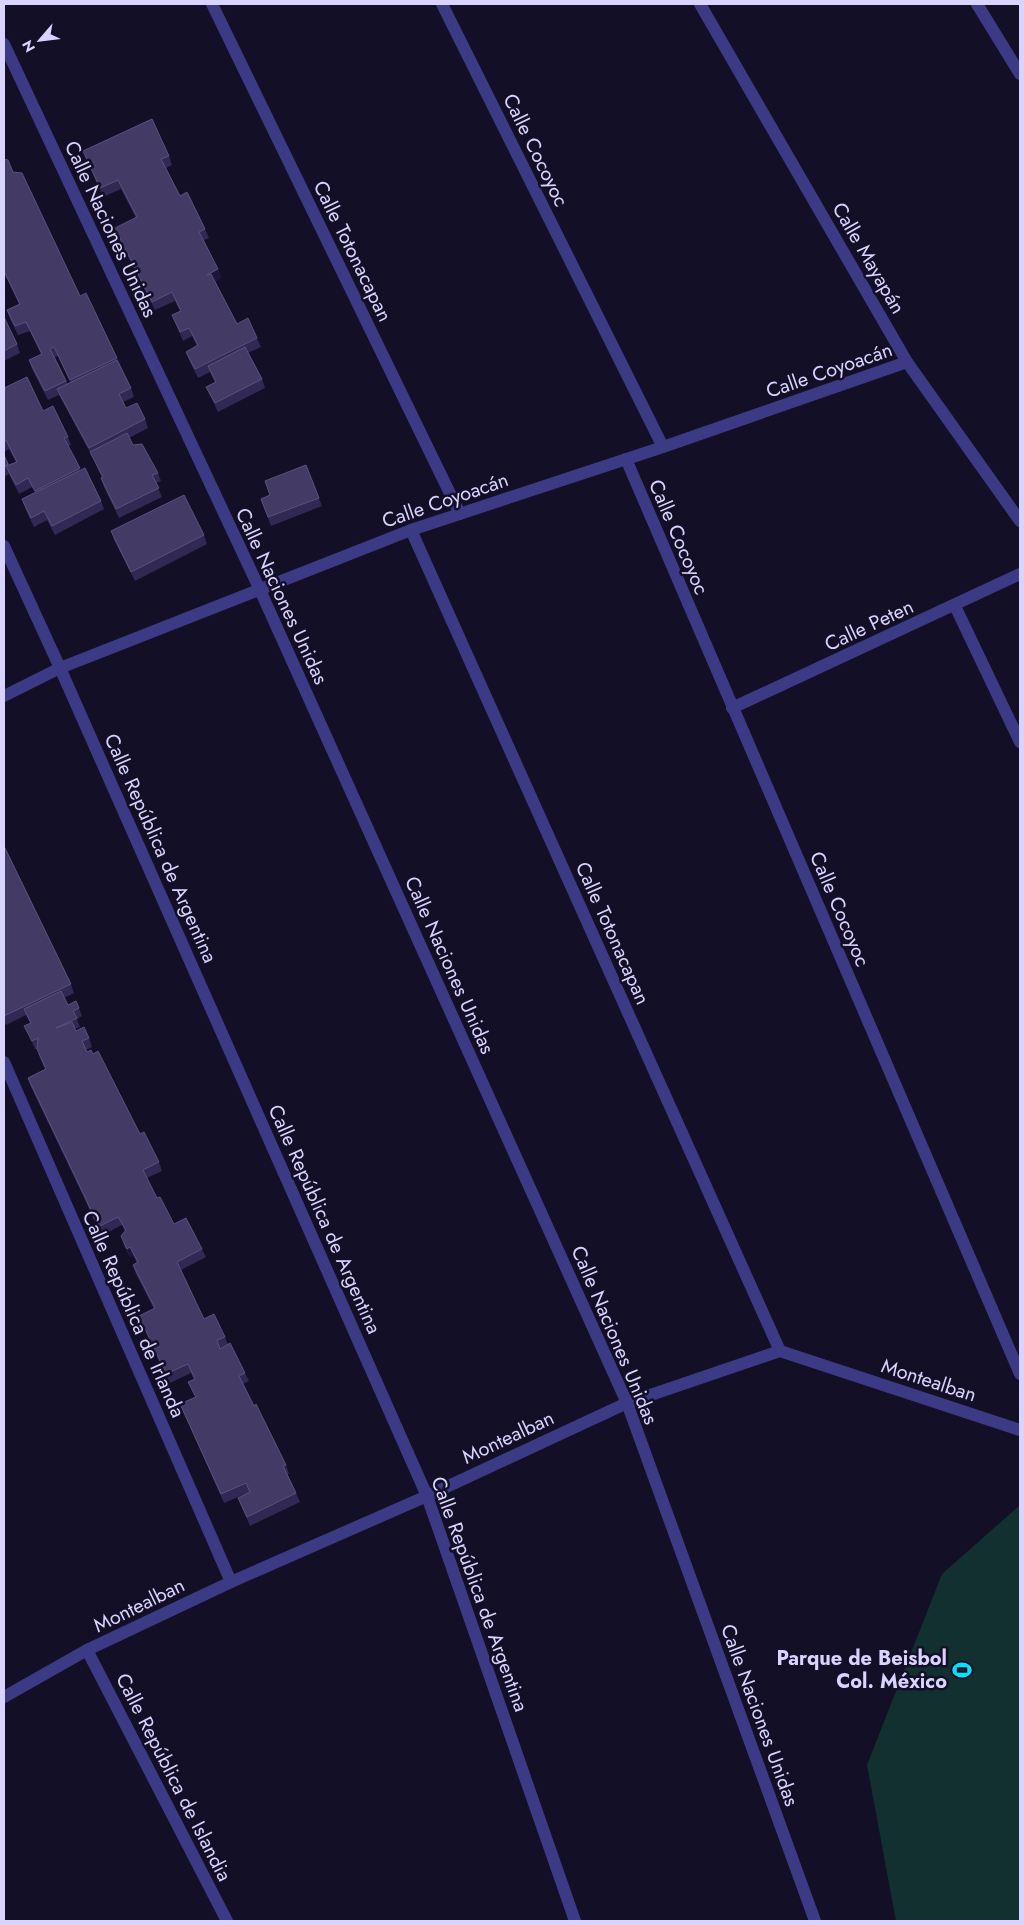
<svg xmlns="http://www.w3.org/2000/svg" width="1024" height="1925" viewBox="0 0 1024 1925" font-family="Jost,sans-serif">
  <style>
    .green { fill: #12302f }
    .lines { fill: none; stroke-linecap: round; stroke-linejoin: round }
    .minor { stroke: #3d3a85; stroke-width: 12 }
    .wall { fill: #312854; fill-rule: evenodd }
    .shaded-wall { fill: #1d163a }
    .building { fill: #433a66; stroke: #5a527e }
    .labels { text-anchor: middle; stroke-width: 5; stroke-linejoin: round; paint-order: stroke }
    .street-label { font-size: 20px; fill: #d9d4ff; stroke: #130f26 }
    .poi-label { font-size: 20px; font-weight: bold; fill: #d9d4ff; stroke: #130f26; text-anchor: end }
  </style>
  <rect width="100%" height="100%" fill="#130f26"/>
  <polygon class="green" points="1020,1505 1020,1921 896,1921 867,1765 942,1574"/>
  <g class="lines">
    <g class="minor">
      <polyline points="212,4 460,514"/>
      <polyline points="442,4 663,447"/>
      <polyline points="700,4 907,362 1020,521"/>
      <polyline points="977,4 1020,74"/>
      <polyline points="4,44 260,590 627,1403 815,1921"/>
      <polyline points="626,459 1020,1374"/>
      <polyline points="411,530 780,1351"/>
      <polyline points="4,546 60,668 427,1496 575,1921"/>
      <polyline points="955,606 1020,742"/>
      <polyline points="4,696 60,668 411,530 663,447 907,362"/>
      <polyline points="732,708 1020,574"/>
      <polyline points="4,1062 231,1582"/>
      <polyline points="87,1650 227,1921"/>
      <polyline points="4,1697 87,1650 231,1582 427,1496 627,1403 780,1351 1020,1430"/>
    </g>
  </g>
  <g class="wall">
    <polygon points="83,151 169,156 172,165 166,168 180,196 205,229 209,238 204,240 218,269 221,278 215,281 237,324 257,338 261,347 248,353 262,379 265,388 218,412 210,395 206,387 215,382 210,372 198,378 189,360 186,352 197,346 192,336 183,341 172,315 180,311 175,301 155,310 118,237 115,228 136,218 121,189 103,197"/>
    <path d="M 4,159 L 13,172 L 80,296 L 117,358 L 131,388 L 134,397 L 123,402 L 126,408 L 145,419 L 148,428 L 129,438 L 133,445 L 158,473 L 161,481 L 156,483 L 162,497 L 119,518 L 104,487 L 101,478 L 102,478 L 92,456 L 59,395 L 48,400 L 32,369 L 29,360 L 41,354 L 30,331 L 18,335 L 10,319 L 7,310 L 19,304 L 4,273 ZM 58,356 L 70,382 L 68,384 L 55,357 Z"/>
    <polygon points="4,317 17,344 20,353 4,361"/>
    <polygon points="4,388 43,411 68,437 71,445 68,446 80,470 101,501 104,509 55,535 47,520 34,527 25,508 22,499 35,493 32,487 19,494 9,474 4,477 4,455 9,465 16,462 9,449 4,452"/>
    <polygon points="306,465 322,506 271,526 261,499 270,495"/>
    <polygon points="111,531 204,535 207,544 135,581 114,540"/>
    <polygon points="4,846 71,984 74,993 64,998 68,1005 79,1008 82,1016 77,1019 80,1027 75,1029 76,1031 89,1038 92,1047 86,1050 87,1052 159,1162 162,1171 147,1178 157,1198 174,1224 202,1249 206,1257 181,1270 204,1319 225,1337 228,1345 245,1373 249,1381 243,1384 254,1406 286,1465 289,1474 287,1474 296,1493 300,1502 250,1526 238,1498 250,1492 224,1503 180,1404 195,1397 188,1382 194,1379 191,1373 170,1383 143,1324 139,1316 154,1309 136,1274 133,1265 137,1263 133,1255 130,1257 124,1245 121,1236 125,1232 122,1225 101,1236 88,1206 31,1087 28,1078 45,1069 40,1058 37,1049 35,1049 28,1034 24,1026 30,1023 26,1015 6,1025 4,1020"/>
  </g>
  <g class="shaded-wall">
    <polygon points="218,269 221,278 211,284 207,275"/>
    <polygon points="130,1247 133,1255 130,1257 127,1249"/>
  </g>
  <g class="building">
    <polygon points="152,119 169,156 161,159 180,196 187,192 205,229 199,232 218,269 207,275 211,274 237,324 248,318 257,338 195,369 186,352 198,345 189,328 180,332 172,315 181,311 172,292 152,302 115,228 137,217 118,180 100,188 83,151"/>
    <polygon points="4,159 8,160 13,172 22,173 80,296 86,293 117,358 70,380 54,347 50,349 66,381 45,391 29,360 42,354 26,322 15,326 7,310 20,304 4,271"/>
    <polygon points="4,317 17,344 4,351"/>
    <polygon points="245,347 262,379 215,403 206,387 216,382 208,366"/>
    <polygon points="117,360 131,388 119,394 126,408 137,403 145,419 89,448 57,389"/>
    <polygon points="27,377 43,411 53,406 68,437 64,438 80,468 35,491 28,478 16,485 6,466 17,462 6,440 4,441 4,388"/>
    <polygon points="127,433 133,445 142,444 158,473 152,475 159,488 116,509 101,478 103,477 90,452"/>
    <polygon points="4,455 8,464 4,467"/>
    <polygon points="306,465 319,498 268,517 261,499 270,495 265,481"/>
    <polygon points="85,468 101,501 52,526 44,511 31,518 22,499"/>
    <polygon points="184,495 204,535 131,572 111,531"/>
    <polygon points="4,846 71,984 4,1016"/>
    <polygon points="61,991 68,1005 76,1001 79,1008 73,1011 77,1018 56,1028 72,1022 76,1031 84,1027 89,1038 82,1041 87,1052 91,1050 93,1054 98,1051 140,1134 144,1132 159,1162 143,1170 157,1198 160,1197 174,1224 186,1218 202,1249 177,1262 204,1319 214,1314 225,1337 217,1340 220,1349 230,1343 245,1373 239,1376 254,1406 256,1404 286,1465 283,1466 296,1493 247,1517 238,1498 250,1492 246,1483 221,1494 180,1404 196,1397 188,1382 195,1379 188,1364 166,1374 139,1316 155,1308 133,1265 138,1262 130,1247 127,1249 121,1236 126,1230 118,1217 98,1227 85,1197 28,1078 46,1069 37,1049 38,1038 32,1041 24,1026 31,1023 24,1009"/>
  </g>
  <defs>
    <g id="stadium-bare" transform="scale(1.5)"><path d="M0-5a6.5 5 0 1 0 0 10a6.5 5 0 1 0 0-10ZM-3.5-1.8h7v3.6h-7Z" fill="#00e5ff" stroke="#130f26" stroke-width="2.5" paint-order="stroke"/></g>
  </defs>
  <g fill-rule="evenodd">
    <use href="#stadium-bare" x="962" y="1670"/>
  </g>
  <g class="labels">
    <g class="street-label">
      <text transform="translate(536 150) rotate(64)" y="7">Calle Cocoyoc</text>
      <text transform="translate(111 229) rotate(65)" y="7">Calle Naciones Unidas</text>
      <text transform="translate(353 251) rotate(64)" y="7">Calle Totonacapan</text>
      <text transform="translate(869 258) rotate(60)" y="7">Calle Mayapán</text>
      <text transform="translate(829 370) rotate(-19)" y="7">Calle Coyoacán</text>
      <text transform="translate(445 500) rotate(-19)" y="7">Calle Coyoacán</text>
      <text transform="translate(679 537) rotate(67)" y="7">Calle Cocoyoc</text>
      <text transform="translate(282 596) rotate(65)" y="7">Calle Naciones Unidas</text>
      <text transform="translate(869 625) rotate(-25)" y="7">Calle Peten</text>
      <text transform="translate(161 848) rotate(66)" y="7">Calle República de Argentina</text>
      <text transform="translate(840 909) rotate(67)" y="7">Calle Cocoyoc</text>
      <text transform="translate(613 933) rotate(66)" y="7">Calle Totonacapan</text>
      <text transform="translate(450 965) rotate(66)" y="7">Calle Naciones Unidas</text>
      <text transform="translate(325 1219) rotate(66)" y="7">Calle República de Argentina</text>
      <text transform="translate(134 1314) rotate(66)" y="7">Calle República de Irlanda</text>
      <text transform="translate(615 1335) rotate(67)" y="7">Calle Naciones Unidas</text>
      <text transform="translate(929 1380) rotate(18)" y="7">Montealban</text>
      <text transform="translate(508 1437) rotate(-25)" y="7">Montealban</text>
      <text transform="translate(480 1594) rotate(70)" y="7">Calle República de Argentina</text>
      <text transform="translate(139 1605) rotate(-26)" y="7">Montealban</text>
      <text transform="translate(760 1715) rotate(70)" y="7">Calle Naciones Unidas</text>
      <text transform="translate(174 1777) rotate(63)" y="7">Calle República de Islandia</text>
    </g>
    <g class="poi-label">
      <text x="947" y="1665">Parque de Beisbol<tspan x="947" dy="23">Col. México</tspan></text>
    </g>
  </g>
  <rect width="1024" height="1925" fill="none" stroke="#d9d4ff" stroke-width="10"/>
  <g transform="translate(40 40) rotate(242)" stroke="#130f26" stroke-width="4" paint-order="stroke">
  <path d="M0-4L9 19L0 12L-9 19Z" fill="#d9d4ff"/>
  <text y="-8" font-size="14" font-weight="bold" text-anchor="middle" fill="#d9d4ff">N</text>
  </g>
</svg>
